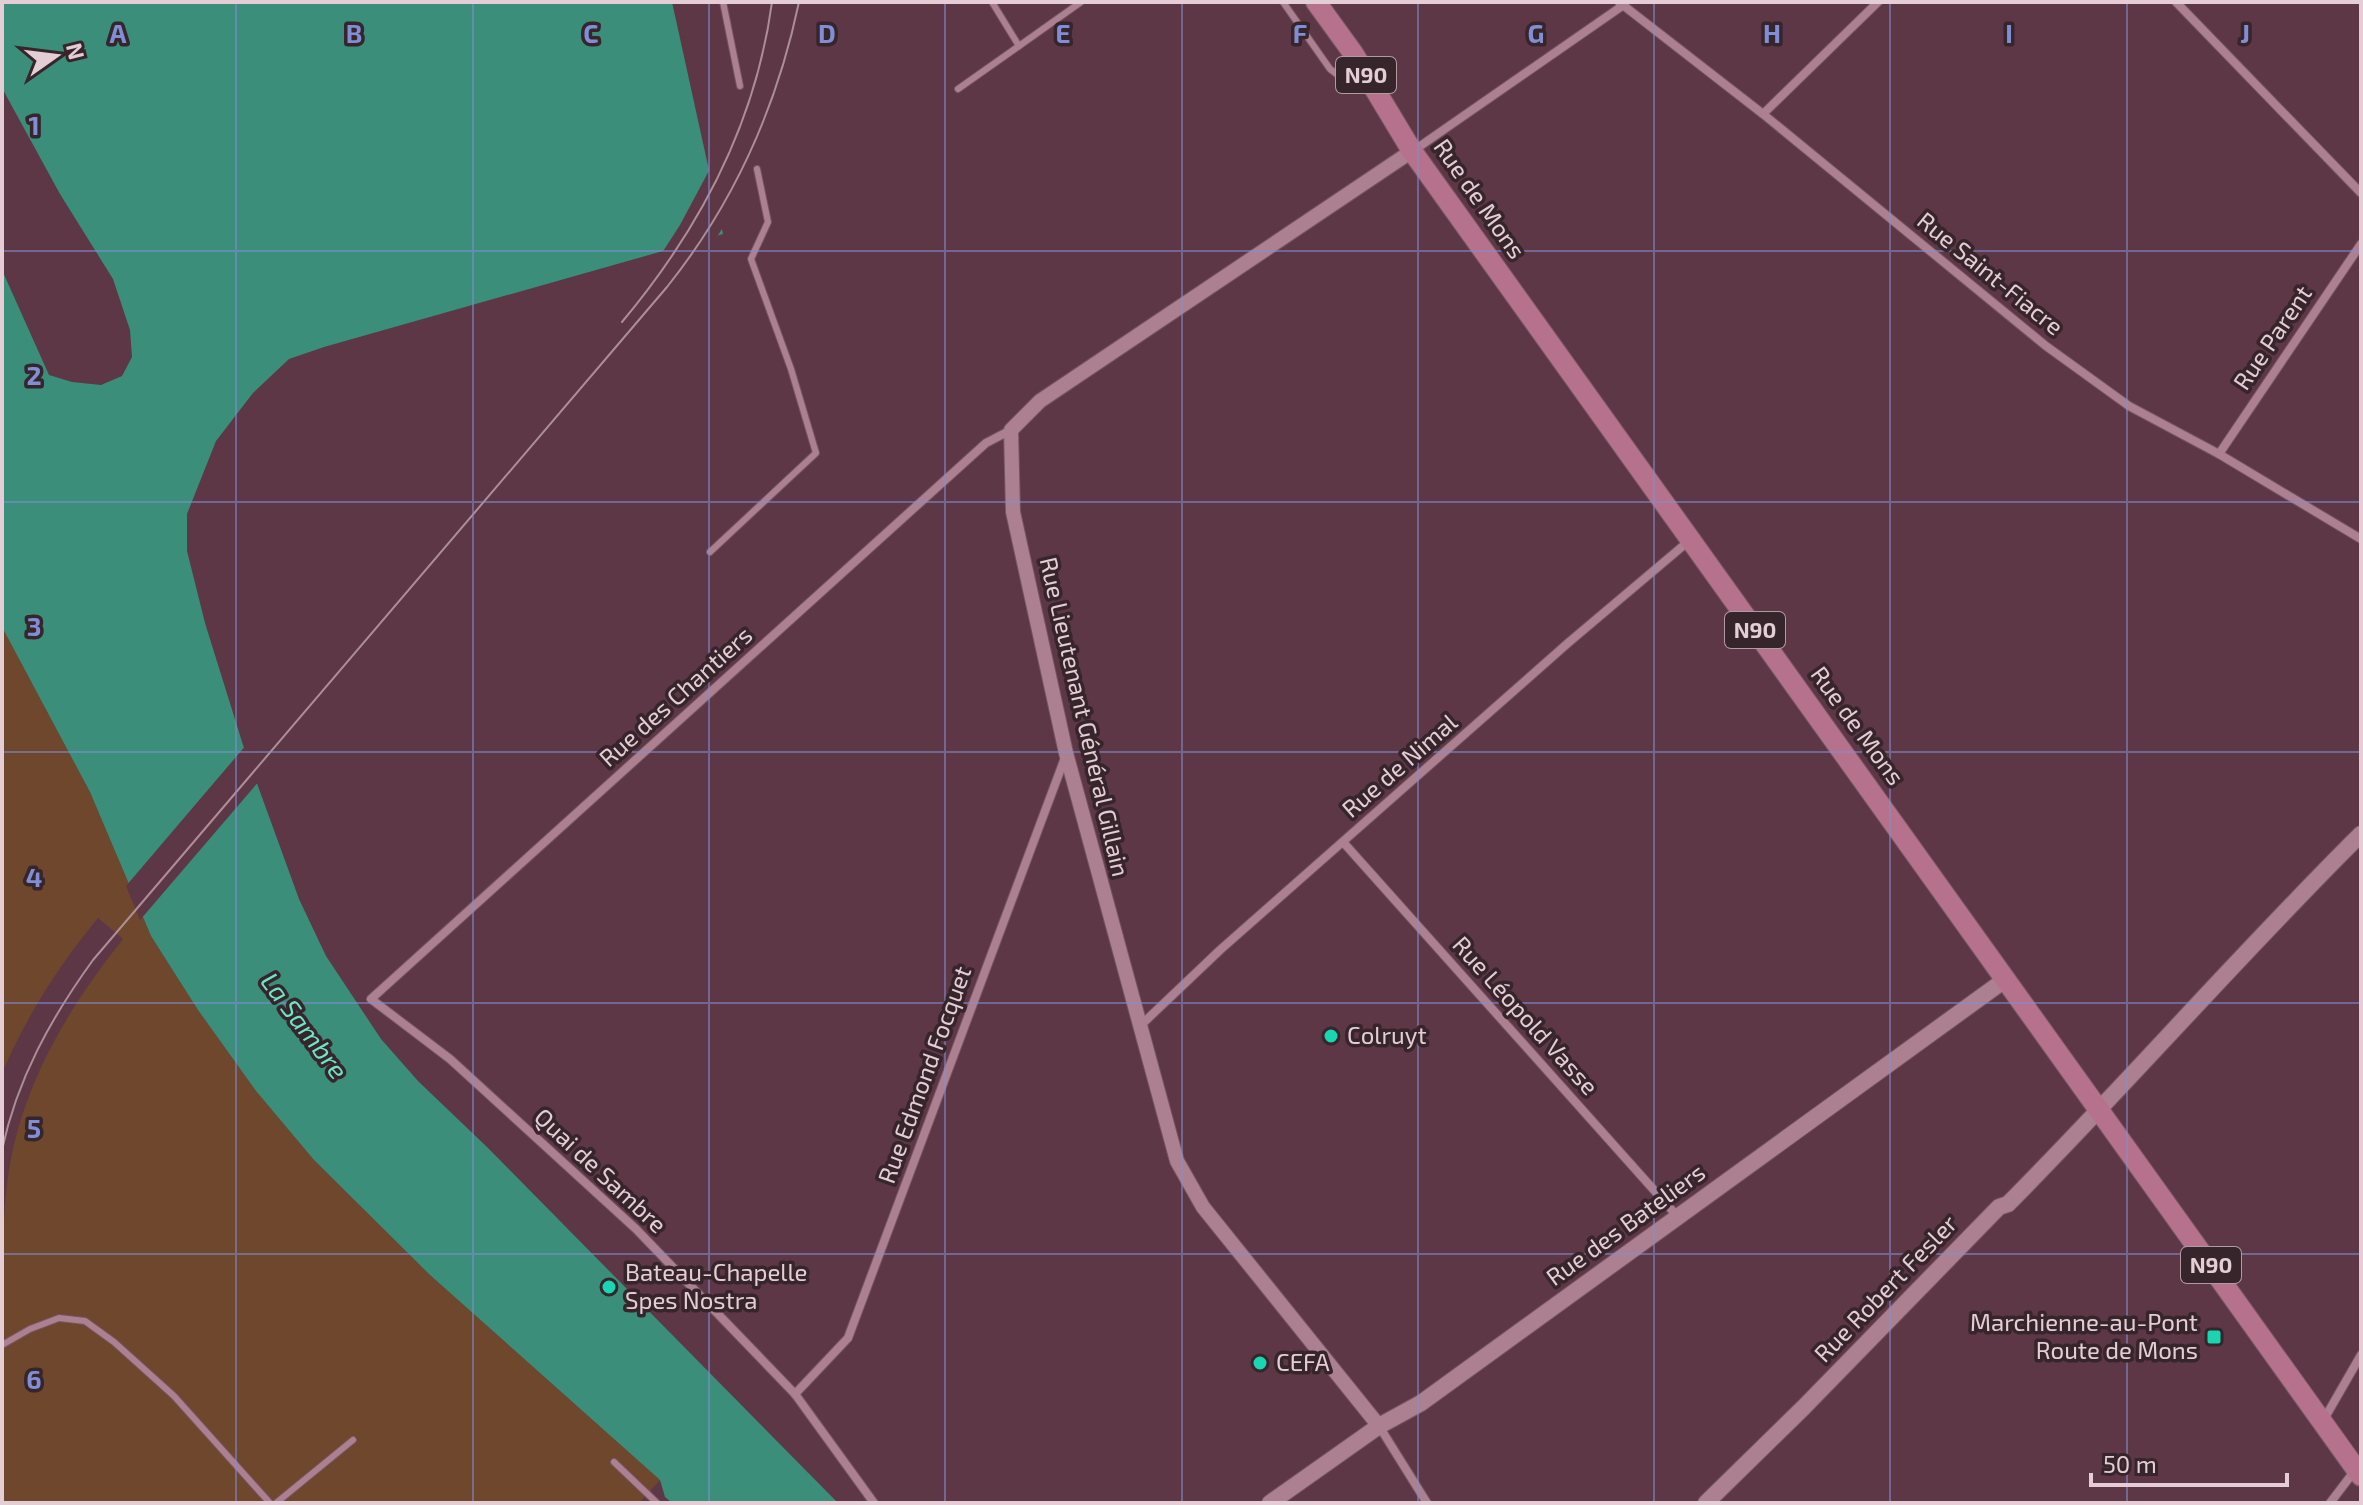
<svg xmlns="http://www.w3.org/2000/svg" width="2363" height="1505" viewBox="0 0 2363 1505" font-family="'Exo 2',sans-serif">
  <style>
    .green { fill: #6f472c }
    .water { fill: #3a8e7a }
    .pier { fill: #5d3746 }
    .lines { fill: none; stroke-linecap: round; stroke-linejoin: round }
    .service-casing { stroke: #755562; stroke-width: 8 }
    .minor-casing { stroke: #755562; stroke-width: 10 }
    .tertiary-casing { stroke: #755562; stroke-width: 16 }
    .secondary-casing { stroke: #755562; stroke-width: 18 }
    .primary-casing { stroke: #755562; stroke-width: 22 }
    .service { stroke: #ac8091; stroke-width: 6 }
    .minor { stroke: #ac8091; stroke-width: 8 }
    .tertiary { stroke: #ac8091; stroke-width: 14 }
    .secondary { stroke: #ac8091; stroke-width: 16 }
    .primary { stroke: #b6718d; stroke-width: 20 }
    .tram { stroke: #ac8e99; stroke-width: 2 }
    .grid { fill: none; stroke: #818ed6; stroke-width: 2; stroke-opacity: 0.55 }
    .poi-dot { fill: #1ad5b2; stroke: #36252b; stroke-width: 3 }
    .labels { text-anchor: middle; stroke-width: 7; stroke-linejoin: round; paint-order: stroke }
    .shield { fill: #36252b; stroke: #b09ba2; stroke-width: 2 }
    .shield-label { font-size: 22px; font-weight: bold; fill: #e5cdd5 }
    .street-label { font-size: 24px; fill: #e5cdd5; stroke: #36252b }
    .poi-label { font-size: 24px; fill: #e5cdd5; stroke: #36252b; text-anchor: start }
    .water-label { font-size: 26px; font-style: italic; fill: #6de6c8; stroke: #36252b }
    .grid-label { font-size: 26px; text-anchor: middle; font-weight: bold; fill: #818ed6; stroke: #36252b; stroke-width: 7; stroke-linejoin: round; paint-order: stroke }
  </style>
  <rect width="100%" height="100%" fill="#5d3746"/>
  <path class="green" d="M 2,627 L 90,792 L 151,936 L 198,1010 L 256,1091 L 314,1160 L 430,1275 L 660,1480 L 639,1503 L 2,1503 C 2,1430 1,1357 3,1285 C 3,1232 3,1181 18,1129 C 39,1057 77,997 123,939 L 98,918 C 57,968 28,1014 2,1073 Z"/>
  <polygon class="water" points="2,2 672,2 723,234 324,347 289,359 253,393 216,441 187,514 187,551 205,623 243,745 299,899 326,956 381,1039 418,1081 487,1147 838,1503 672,1503 665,1497 660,1480 430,1275 314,1160 256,1091 198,1010 151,936 90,792 2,627 2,270 49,375 72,382 101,385 122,376 132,357 130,330 113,279 60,194 2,88"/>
  <g class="pier">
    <polygon points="712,165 725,224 715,240 660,256 680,225"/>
    <polygon points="247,744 260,780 140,920 126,886"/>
  </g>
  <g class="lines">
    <g class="service-casing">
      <g id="service">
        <polyline points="723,2 740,86"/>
        <polyline points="1283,2 1330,69 1347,82 1364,84"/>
        <polyline points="1019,46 1081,2"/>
        <polyline points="958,89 1019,46 992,2"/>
        <polyline points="710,552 816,453 791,369 751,259 768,222 757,169"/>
        <polyline points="2,1345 30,1329 59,1318 85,1321 114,1342 174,1396 270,1503"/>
        <polyline points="614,1462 657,1503"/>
        <polyline points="276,1503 353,1440"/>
      </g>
    </g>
    <g class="minor-casing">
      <g id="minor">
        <polyline points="1619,2 1763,114 2046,346 2129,406 2219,454 2361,539"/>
        <polyline points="2176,2 2361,193"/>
        <polyline points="1763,114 1878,2"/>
        <polyline points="1413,151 1625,4"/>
        <polyline points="2219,454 2361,244"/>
        <polyline points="1343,842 1678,1217"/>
        <polyline points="1140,1026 1220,950 1568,643 1690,540"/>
        <polyline points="795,1394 848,1338 1066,755"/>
        <polyline points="2323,1421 2361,1355"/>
        <polyline points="1379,1426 1427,1503"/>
        <polyline points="874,1503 795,1394 636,1229 450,1059 371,999 986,443 1011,430"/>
        <polyline points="2330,1503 2356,1469"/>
      </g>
    </g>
    <g class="tertiary-casing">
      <polyline id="tertiary" points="1379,1426 1203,1207 1177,1161 1066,753 1013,512 1011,430 1040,401 1412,151"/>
    </g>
    <g class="secondary-casing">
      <g id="secondary">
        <polyline points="1270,1503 1379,1426 1421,1403 2006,979"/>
        <path d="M 1706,1503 L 1804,1407 L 1999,1207 L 2008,1204 C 2128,1083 2240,954 2361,834"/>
      </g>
    </g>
    <g class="primary-casing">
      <polyline id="primary" points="1316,2 1353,53 1412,151 2361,1476"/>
    </g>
    <use href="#service" class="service"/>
    <use href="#minor" class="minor"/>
    <use href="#tertiary" class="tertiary"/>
    <use href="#secondary" class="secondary"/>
    <use href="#primary" class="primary"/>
    <g class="tram">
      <path d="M 622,322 C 699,230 756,122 772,2"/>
      <path d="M 2,1150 C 17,1079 51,1018 93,960 L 667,287 C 734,203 777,107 799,2"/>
    </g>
  </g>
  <path class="grid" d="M 236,2 L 236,1503M 473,2 L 473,1503M 709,2 L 709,1503M 945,2 L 945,1503M 1182,2 L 1182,1503M 1418,2 L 1418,1503M 1654,2 L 1654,1503M 1890,2 L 1890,1503M 2127,2 L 2127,1503M 2,251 L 2361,251M 2,502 L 2361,502M 2,752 L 2361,752M 2,1003 L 2361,1003M 2,1254 L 2361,1254"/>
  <g class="poi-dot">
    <circle cx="1331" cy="1036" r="8"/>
    <circle cx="609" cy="1287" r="8"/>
    <rect x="2206" y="1329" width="16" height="16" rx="4"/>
    <circle cx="1260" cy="1363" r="8"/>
  </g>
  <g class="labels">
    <g class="shield">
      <rect x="1336" y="57" width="60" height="36" rx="6"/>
      <rect x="1725" y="612" width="60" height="36" rx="6"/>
      <rect x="2181" y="1247" width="60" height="36" rx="6"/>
    </g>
    <g class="shield-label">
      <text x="1366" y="83">N90</text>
      <text x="1755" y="638">N90</text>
      <text x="2211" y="1273">N90</text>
    </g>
    <g class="street-label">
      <text transform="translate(1479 199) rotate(55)" y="8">Rue de Mons</text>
      <text transform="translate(1990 274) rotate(39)" y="8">Rue Saint-Fiacre</text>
      <text transform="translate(2273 338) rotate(-56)" y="8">Rue Parent</text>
      <text transform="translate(676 697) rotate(-42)" y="8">Rue des Chantiers</text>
      <text transform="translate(1084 717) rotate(77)" y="8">Rue Lieutenant Général Gillain</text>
      <text transform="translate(1857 726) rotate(54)" y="8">Rue de Mons</text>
      <text transform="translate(1400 766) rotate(-41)" y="8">Rue de Nimal</text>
      <text transform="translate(1525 1016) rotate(48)" y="8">Rue Léopold Vasse</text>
      <text transform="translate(925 1075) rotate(-70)" y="8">Rue Edmond Focquet</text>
      <text transform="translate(600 1171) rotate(43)" y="8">Quai de Sambre</text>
      <text transform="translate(1626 1225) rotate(-36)" y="8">Rue des Bateliers</text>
      <text transform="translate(1886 1289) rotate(-46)" y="8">Rue Robert Fesler</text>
    </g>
    <g class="poi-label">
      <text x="1347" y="1044">Colruyt</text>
      <text x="625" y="1281">Bateau-Chapelle<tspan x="625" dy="28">Spes Nostra</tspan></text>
      <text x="2198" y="1331" text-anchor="end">Marchienne-au-Pont<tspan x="2198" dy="28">Route de Mons</tspan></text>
      <text x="1276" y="1371">CEFA</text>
    </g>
    <g class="water-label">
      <text transform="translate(304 1026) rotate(53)" y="9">La Sambre</text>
    </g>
  </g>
  <g class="grid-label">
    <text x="118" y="43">A</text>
    <text x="354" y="43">B</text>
    <text x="591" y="43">C</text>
    <text x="827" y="43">D</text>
    <text x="1063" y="43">E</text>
    <text x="1300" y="43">F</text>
    <text x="1536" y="43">G</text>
    <text x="1772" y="43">H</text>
    <text x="2009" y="43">I</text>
    <text x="2245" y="43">J</text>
    <text x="34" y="135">1</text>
    <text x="34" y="385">2</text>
    <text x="34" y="636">3</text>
    <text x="34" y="887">4</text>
    <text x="34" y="1138">5</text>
    <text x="34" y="1389">6</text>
  </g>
  <rect width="2363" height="1505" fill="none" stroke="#e5cdd5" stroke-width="8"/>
  <g transform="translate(56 56) rotate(76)" stroke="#36252b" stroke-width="6" paint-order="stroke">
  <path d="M0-6L14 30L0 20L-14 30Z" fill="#e5cdd5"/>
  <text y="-12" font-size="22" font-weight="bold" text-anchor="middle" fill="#e5cdd5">N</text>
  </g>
  <path d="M2091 1473v12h196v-12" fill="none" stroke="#e5cdd5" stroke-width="4"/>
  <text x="2103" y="1473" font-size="24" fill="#e5cdd5" stroke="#36252b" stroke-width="6" paint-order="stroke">50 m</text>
</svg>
